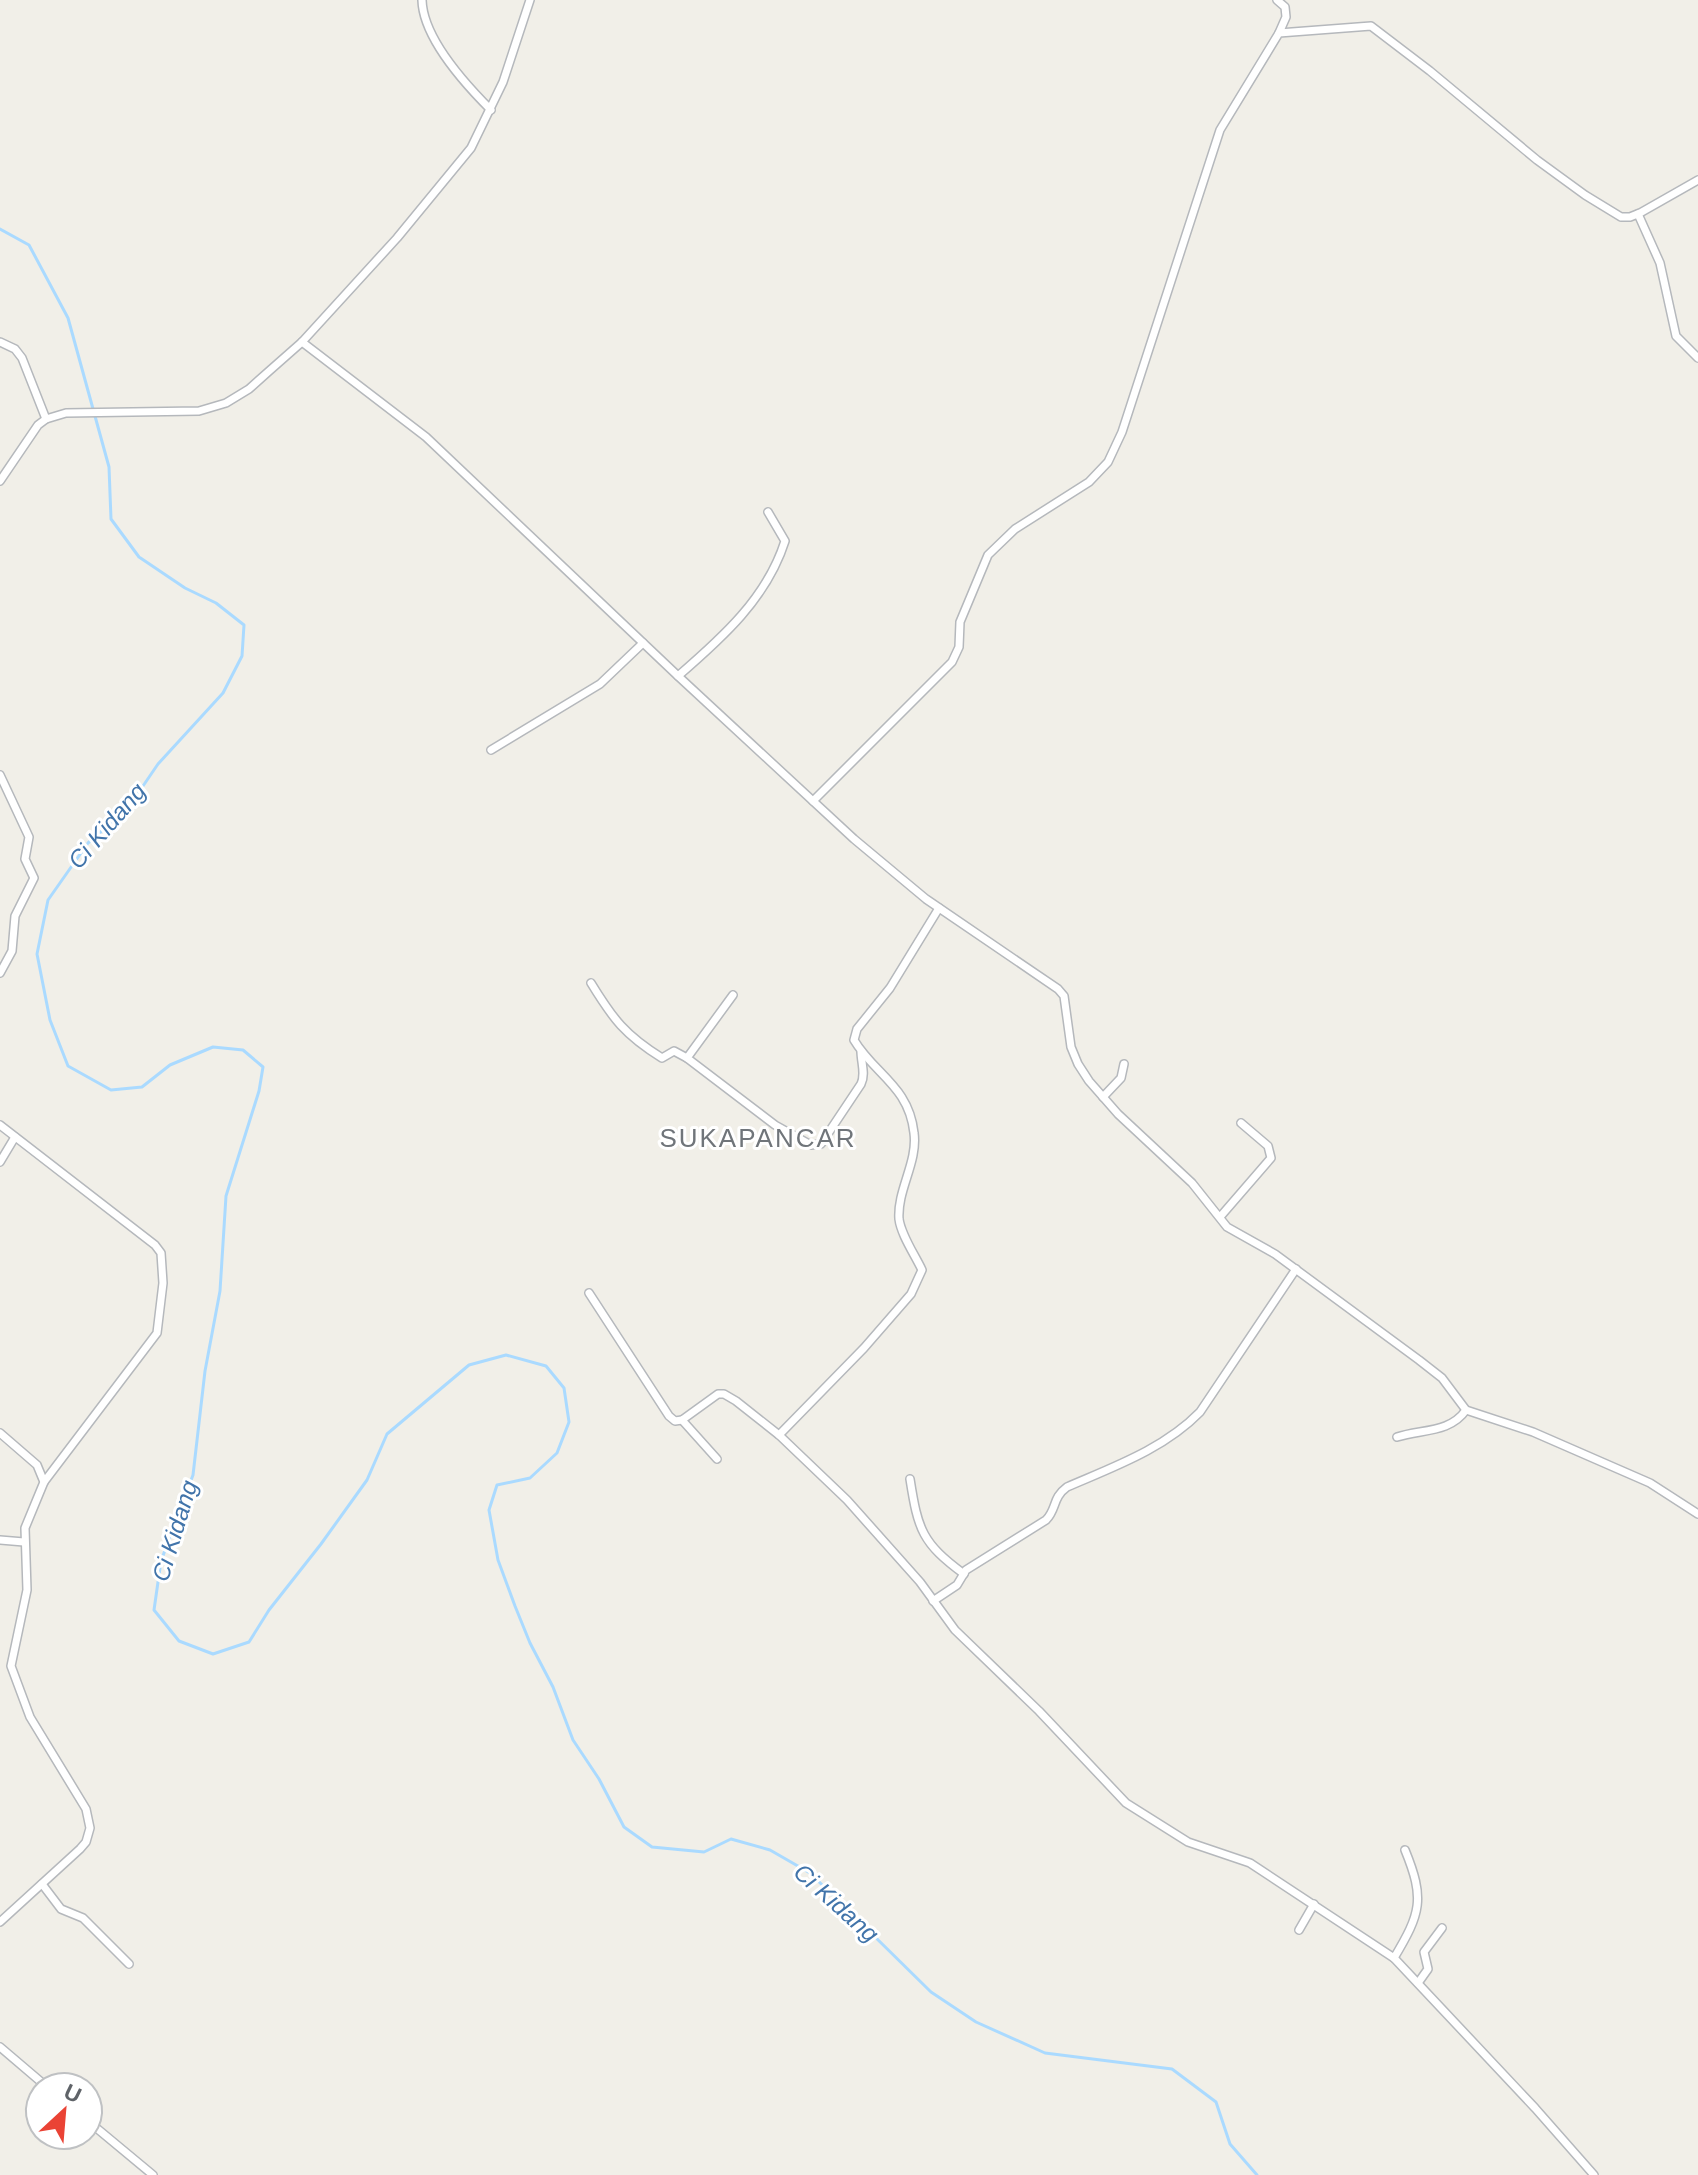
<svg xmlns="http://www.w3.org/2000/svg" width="1698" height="2175" viewBox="0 0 1698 2175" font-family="Arial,sans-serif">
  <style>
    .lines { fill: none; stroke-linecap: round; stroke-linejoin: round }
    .stream { stroke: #aadaff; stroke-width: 3 }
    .minor-casing { stroke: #b5b8bc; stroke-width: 10 }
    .minor { stroke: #fff; stroke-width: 7 }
    .labels { text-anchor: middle; stroke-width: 6; stroke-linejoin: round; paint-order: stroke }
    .water-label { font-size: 24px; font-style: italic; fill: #4174aa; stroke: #fff }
    .quarter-label { font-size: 26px; letter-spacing: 2px; fill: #70757a; stroke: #fff }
  </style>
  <rect width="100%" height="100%" fill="#f1efe8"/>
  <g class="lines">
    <polyline class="stream" points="0,229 29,245 68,318 109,467 111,519 139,557 185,588 216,603 244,625 242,656 223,693 158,764 128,808 88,843 48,900 37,954 50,1020 68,1066 111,1090 142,1087 170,1065 213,1047 243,1050 263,1067 259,1091 226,1196 220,1291 205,1371 193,1475 161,1561 154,1610 179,1641 213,1654 249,1642 269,1610 321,1544 367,1480 387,1434 469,1365 506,1355 546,1366 564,1388 569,1422 557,1453 530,1478 497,1485 489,1510 498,1560 515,1606 530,1643 553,1687 573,1740 599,1779 624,1827 652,1847 704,1852 731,1839 770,1850 810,1873 931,1992 976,2022 1045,2053 1172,2069 1216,2102 1230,2144 1257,2175"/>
    <g class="minor-casing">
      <g id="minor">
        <path d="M 422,0 C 423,38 465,84 491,110"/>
        <polyline points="1277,0 1285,7 1286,17 1279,33"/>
        <polyline points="1638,214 1660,263 1676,336 1698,358"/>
        <polyline points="0,342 15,349 22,358 46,419"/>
        <polyline points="302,342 426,437 678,676 854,839 926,899 1058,989 1064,996 1071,1047 1078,1064 1089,1081 1118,1114 1192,1183 1227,1227 1275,1254 1419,1360 1442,1378 1466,1410 1533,1432 1650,1483 1698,1514"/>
        <polyline points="0,481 38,425 46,419 66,413 199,411 226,403 249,389 268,372 302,342 397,238 471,148 503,82 530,0"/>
        <path d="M 678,676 C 722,638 767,598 785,541 L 768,512"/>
        <polyline points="491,750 600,684 643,643"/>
        <polyline points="0,775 29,837 25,859 34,878 15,916 12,951 0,973"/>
        <polyline points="813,801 952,662 959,647 960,622 988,555 1015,529 1089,482 1108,462 1122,432 1220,130 1279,33 1371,26 1430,71 1537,160 1585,195 1621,217 1630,217 1640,213 1698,180"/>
        <path d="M 591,983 C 613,1019 625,1035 662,1058 L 674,1051 L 687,1058"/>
        <path d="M 733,995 L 687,1058 L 775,1125 L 811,1145 L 821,1144 L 861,1084 C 866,1074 861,1063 861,1051"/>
        <polyline points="1103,1097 1121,1078 1124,1064"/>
        <polyline points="0,1125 155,1245 161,1253 163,1283 157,1333 44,1482"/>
        <polyline points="0,1162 15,1137"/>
        <polyline points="1220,1217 1271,1158 1268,1146 1241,1123"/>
        <polyline points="589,1293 669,1416 675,1421 682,1420 718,1394 724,1394 736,1401 779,1435 847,1500 920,1582 955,1630 1039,1711 1126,1803 1188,1842 1250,1863 1394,1958"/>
        <polyline points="682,1420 717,1459"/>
        <polyline points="0,1433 37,1465 44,1482 25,1528 27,1590 11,1666 30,1717 86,1809 90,1828 86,1842 80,1849 0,1922"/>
        <path d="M 779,1435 L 864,1348 L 911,1294 L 922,1270 C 915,1255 901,1235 899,1219 C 897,1190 918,1162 914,1133 C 909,1086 874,1074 854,1040 L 857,1029 L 890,988 L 939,908"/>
        <path d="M 1397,1437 C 1422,1429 1450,1433 1466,1410"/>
        <path d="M 910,1479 C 918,1530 922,1543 964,1574"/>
        <polyline points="0,1540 24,1542"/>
        <path d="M 933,1601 L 957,1585 L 966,1570 L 1046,1520 C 1057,1509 1052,1498 1067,1487 C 1113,1467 1164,1449 1200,1412 L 1296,1269"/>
        <path d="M 1405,1850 C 1425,1899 1421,1913 1394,1958 L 1535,2108 L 1594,2175"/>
        <polyline points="42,1884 61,1909 83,1918 129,1964"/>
        <polyline points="1299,1930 1314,1904"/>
        <polyline points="1418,1983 1428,1969 1424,1952 1442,1928"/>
        <polyline points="0,2047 47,2087"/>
        <polyline points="88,2121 153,2175"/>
      </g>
    </g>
    <use href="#minor" class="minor"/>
  </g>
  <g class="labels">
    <g class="water-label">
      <text transform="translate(107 826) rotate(-49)" y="8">Ci Kidang</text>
      <text transform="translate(175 1531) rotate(-73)" y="8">Ci Kidang</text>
      <text transform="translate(836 1903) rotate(42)" y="8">Ci Kidang</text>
    </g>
    <g class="quarter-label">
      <text x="758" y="1147">SUKAPANCAR</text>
    </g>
  </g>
  <g transform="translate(64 2111) rotate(26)"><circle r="38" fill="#ffffff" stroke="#bfc1c3" stroke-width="2"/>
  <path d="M0-6L14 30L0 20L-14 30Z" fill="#ea4335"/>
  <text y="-12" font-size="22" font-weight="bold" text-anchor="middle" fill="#5f6368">U</text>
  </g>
</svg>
